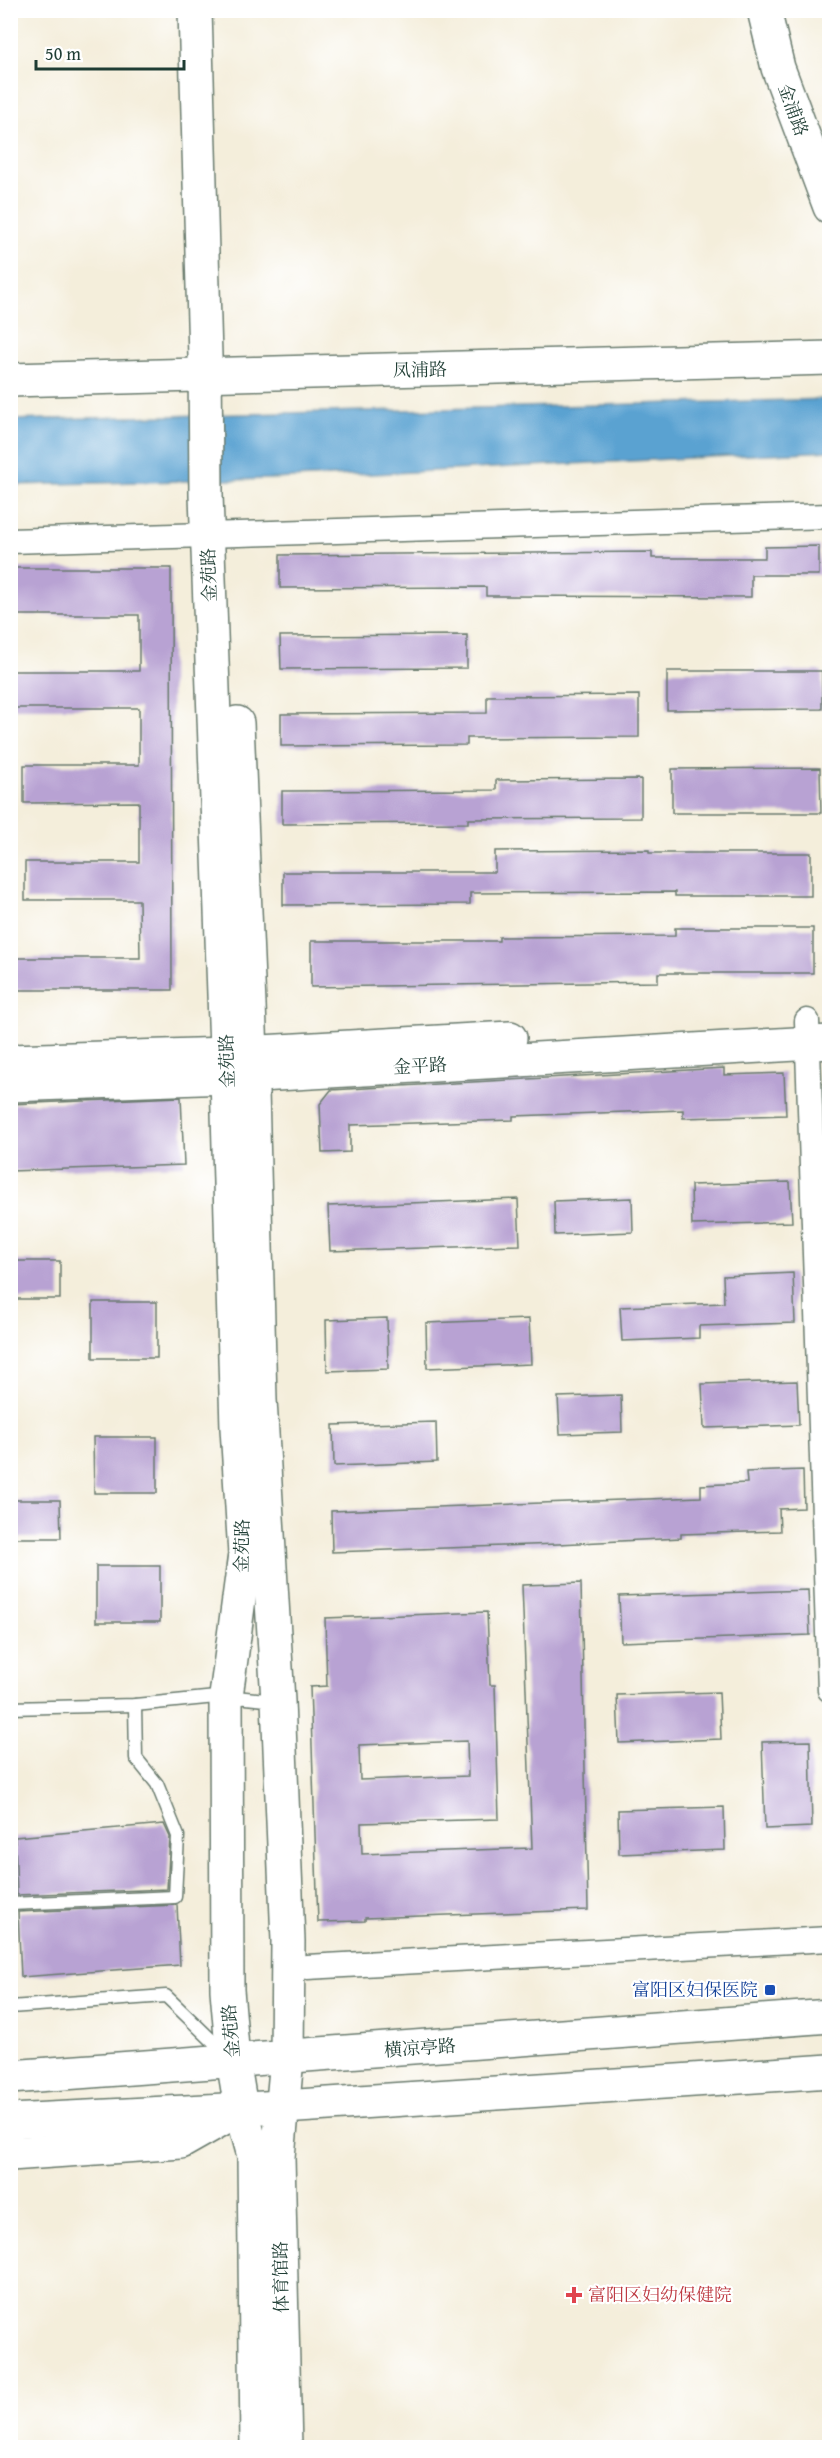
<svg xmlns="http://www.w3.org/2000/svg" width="840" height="2458" viewBox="0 0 840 2458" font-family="'Gentium Book Plus','Noto Serif SC',serif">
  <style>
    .water { fill: #5aa2d1; stroke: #3c7082; stroke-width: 1.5 }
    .building { fill: #b8a2d3; fill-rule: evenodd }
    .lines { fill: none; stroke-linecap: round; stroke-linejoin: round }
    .lane-casing { stroke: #6a7b6e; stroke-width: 15 }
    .street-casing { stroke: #6a7b6e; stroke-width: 27 }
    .secondary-casing { stroke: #6a7b6e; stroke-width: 36 }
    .primary-casing { stroke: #6a7b6e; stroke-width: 36 }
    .lane { stroke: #fff; stroke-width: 12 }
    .street { stroke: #fff; stroke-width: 24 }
    .secondary { stroke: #fff; stroke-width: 33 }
    .primary { stroke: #fff; stroke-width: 33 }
    .transit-dot { fill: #1a4fb4; stroke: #fff; stroke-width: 2 }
    .health-dot { fill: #e0444e; stroke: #fff; stroke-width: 2 }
    .labels { text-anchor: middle; stroke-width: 4.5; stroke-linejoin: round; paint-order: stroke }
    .street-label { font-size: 18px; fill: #1f3d34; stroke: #fff }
    .transit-label { font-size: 18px; fill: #164399; stroke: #fff; text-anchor: end }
    .health-label { font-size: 18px; fill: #be3a42; stroke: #fff; text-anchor: start }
  </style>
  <rect width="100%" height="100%" fill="#fff"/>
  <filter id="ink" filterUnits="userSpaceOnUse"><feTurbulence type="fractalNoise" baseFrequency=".0167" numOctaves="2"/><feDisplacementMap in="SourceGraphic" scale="12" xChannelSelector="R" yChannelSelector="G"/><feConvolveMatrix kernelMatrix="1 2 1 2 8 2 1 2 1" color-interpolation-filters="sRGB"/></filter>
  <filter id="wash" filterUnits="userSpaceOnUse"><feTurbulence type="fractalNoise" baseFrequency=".008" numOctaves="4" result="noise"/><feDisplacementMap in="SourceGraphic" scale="24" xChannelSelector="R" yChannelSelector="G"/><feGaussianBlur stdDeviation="1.35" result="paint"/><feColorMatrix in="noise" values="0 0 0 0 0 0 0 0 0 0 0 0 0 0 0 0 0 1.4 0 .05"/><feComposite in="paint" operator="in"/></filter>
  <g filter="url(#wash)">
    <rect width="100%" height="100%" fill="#f4eedb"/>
    <polygon class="water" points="829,399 830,451 273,479 11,485 10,420"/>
    <g id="blocks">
      <g class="building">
        <polygon points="819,546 819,575 751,575 751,597 486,596 486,587 280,588 280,555 652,552 652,558 765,558 765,547"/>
        <polygon points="10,568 171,568 172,990 10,990 10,958 140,958 139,900 25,900 25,862 139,862 139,802 24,803 24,765 139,765 139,708 10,708 10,671 139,671 139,615 10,615"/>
        <polygon points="467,635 467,668 281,669 280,636"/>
        <polygon points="667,671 822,671 822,709 667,710"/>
        <polygon points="639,695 639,737 467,738 467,745 281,746 281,714 487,713 487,696"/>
        <polygon points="820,768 821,813 672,813 672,769"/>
        <polygon points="641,779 641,818 468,819 468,823 282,824 282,791 496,790 496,780"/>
        <polygon points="649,850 649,853 811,853 811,896 675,896 675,892 470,893 470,904 283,905 283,872 495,872 495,851"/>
        <polygon points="675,928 813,928 813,973 658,973 658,982 311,987 311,941 499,941 499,937 675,936"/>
        <polygon points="724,1068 724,1075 784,1073 786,1115 683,1118 683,1110 513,1116 513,1120 350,1125 350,1152 322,1153 320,1104 331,1090"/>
        <polygon points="181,1097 184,1165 10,1171 10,1104"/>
        <polygon points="790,1182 792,1222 692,1225 691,1185"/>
        <polygon points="632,1198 633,1232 555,1235 554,1201"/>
        <polygon points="518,1199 520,1245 330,1251 328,1206"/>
        <rect x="10" y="1261" width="50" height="38"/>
        <polygon points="793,1273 795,1323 699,1326 699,1338 622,1341 620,1307 724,1303 723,1276"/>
        <rect x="93" y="1302" width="64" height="56"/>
        <polygon points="387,1318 388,1369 327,1371 326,1320"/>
        <polygon points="529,1319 531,1364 427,1368 426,1323"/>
        <polygon points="797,1381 799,1425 704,1428 702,1384"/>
        <polygon points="621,1395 622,1432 560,1434 558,1397"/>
        <polygon points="436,1422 437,1462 334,1466 333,1425"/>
        <polygon points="93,1437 157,1437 157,1493 94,1493"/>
        <polygon points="803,1470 804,1508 779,1509 780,1531 681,1534 681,1538 558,1544 332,1552 331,1511 701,1497 701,1485 747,1483 746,1472"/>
        <polygon points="10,1500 60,1500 61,1538 10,1538"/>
        <rect x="96" y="1566" width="64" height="56"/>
        <path d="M 581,1583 L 588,1910 L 365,1918 L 365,1921 L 318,1922 L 310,1687 L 327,1686 L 325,1618 L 487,1612 L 490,1685 L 495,1685 L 499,1819 L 361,1823 L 362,1854 L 532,1848 L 522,1585 ZM 467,1741 L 468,1776 L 360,1780 L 359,1745 Z"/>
        <polygon points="808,1590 810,1635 621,1642 619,1596"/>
        <polygon points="719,1692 721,1739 619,1743 617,1695"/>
        <polygon points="810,1741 812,1827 765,1829 762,1742"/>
        <polygon points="724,1807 725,1850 619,1854 618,1810"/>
        <polygon points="164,1824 170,1837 167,1889 17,1895 15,1837"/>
        <polygon points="177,1905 180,1965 21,1977 18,1912"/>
      </g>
    </g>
  </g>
  <g filter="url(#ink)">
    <use href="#blocks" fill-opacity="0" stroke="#6a7b6e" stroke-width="1.5"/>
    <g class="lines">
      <g class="lane-casing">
        <g id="lane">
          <polyline points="10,1708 135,1705 226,1696 276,1701"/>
          <polyline points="10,1904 175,1897 178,1836 157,1784 136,1758 135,1705"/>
          <polyline points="10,2007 166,1996 226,2054"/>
        </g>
      </g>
      <g class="street-casing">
        <g id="street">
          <polyline points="10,541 830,516"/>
          <polyline points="807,1021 830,1690"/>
          <polyline points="307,1967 830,1939"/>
        </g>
      </g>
      <g class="secondary-casing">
        <g id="secondary">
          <polyline points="195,10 205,356 206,495 227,1077 237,1428 245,1554 226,1696 227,1990 233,2060 241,2108 254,2156 257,2448"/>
          <polyline points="764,10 778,68 830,207"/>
          <polyline points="10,380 830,358"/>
          <polyline points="237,723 251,1052 260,1400 278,1701 288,1941 287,2058 278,2157 285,2448"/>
          <polyline points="10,1061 226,1054 510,1038"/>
          <polyline points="10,1085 227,1077 830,1042"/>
          <polyline points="10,2154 181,2142 241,2108"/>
        </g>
      </g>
      <g class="primary-casing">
        <g id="primary">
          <polyline points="10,2077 830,2016"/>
          <polyline points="10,2121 283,2107 830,2071"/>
        </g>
      </g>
      <use href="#lane" class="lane"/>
      <use href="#street" class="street"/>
      <use href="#secondary" class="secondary"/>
      <use href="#primary" class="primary"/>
    </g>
  </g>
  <rect class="transit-dot" x="764" y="1984" width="12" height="12" rx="3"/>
  <path class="health-dot" d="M571 2286h6v6h6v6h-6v6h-6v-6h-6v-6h6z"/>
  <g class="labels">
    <g class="street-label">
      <text transform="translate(793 110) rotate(70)" y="6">金浦路</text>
      <text transform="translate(420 370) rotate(-1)" y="6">凤浦路</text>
      <text transform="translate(209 575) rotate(-92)" y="6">金苑路</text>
      <text transform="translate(227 1061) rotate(-92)" y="6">金苑路</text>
      <text transform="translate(420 1066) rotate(-3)" y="6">金平路</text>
      <text transform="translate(242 1546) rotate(-89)" y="6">金苑路</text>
      <text transform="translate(231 2031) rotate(-95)" y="6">金苑路</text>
      <text transform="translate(420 2048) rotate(-4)" y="6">横凉亭路</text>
      <text transform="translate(281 2277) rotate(-91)" y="6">体育馆路</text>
    </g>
    <g class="transit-label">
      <text x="758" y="1996">富阳区妇保医院</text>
    </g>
    <g class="health-label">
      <text x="588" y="2301">富阳区妇幼保健院</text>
    </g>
  </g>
  <rect width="840" height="2458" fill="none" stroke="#fff" stroke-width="36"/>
  <path d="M36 60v9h148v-9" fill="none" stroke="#1f3d34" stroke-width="3"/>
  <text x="45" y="60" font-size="18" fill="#1f3d34" stroke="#ffffff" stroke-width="4.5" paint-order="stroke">50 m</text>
</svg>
